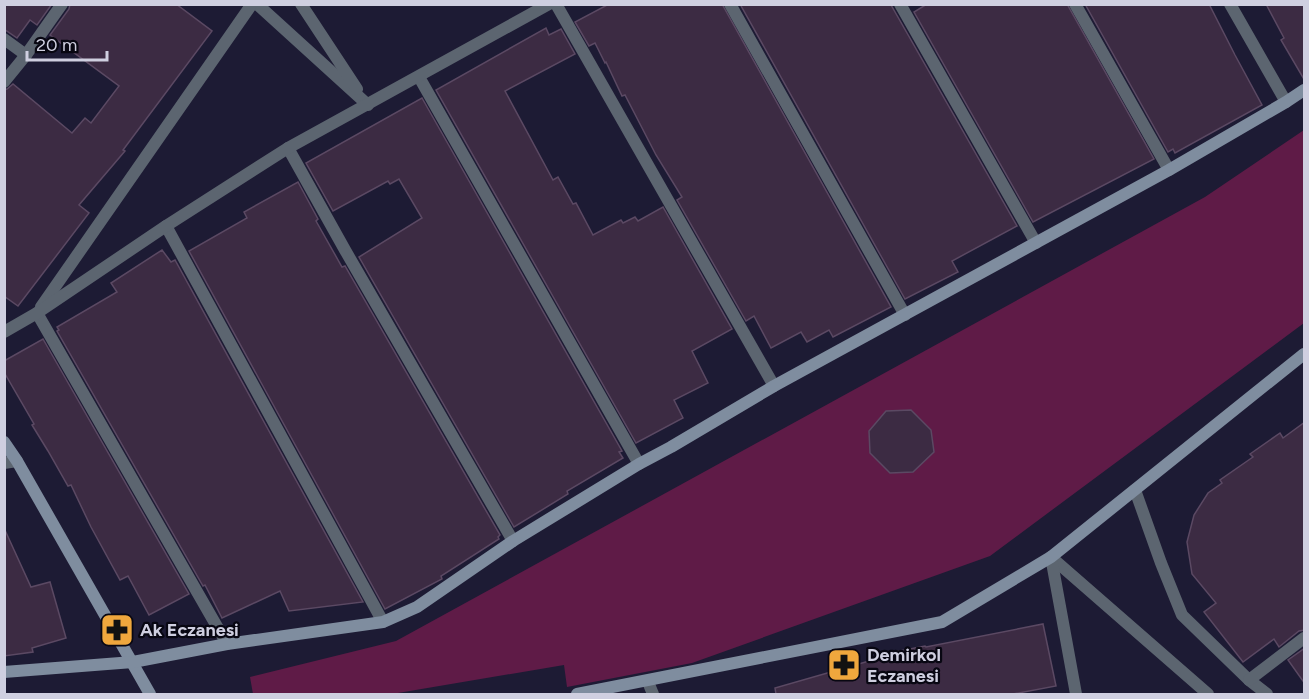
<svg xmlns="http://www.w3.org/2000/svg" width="1309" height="699" viewBox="0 0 1309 699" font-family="Figtree,sans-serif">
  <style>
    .green { fill: #5f1b47 }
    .building { fill: #3c2b43; stroke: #5b4963; stroke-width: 1.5 }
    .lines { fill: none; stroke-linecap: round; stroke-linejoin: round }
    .street { stroke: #5c6570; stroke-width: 12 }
    .secondary { stroke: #7f8d9f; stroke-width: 12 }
    .labels { text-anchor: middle; stroke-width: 4.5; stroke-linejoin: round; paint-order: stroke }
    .poi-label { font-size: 18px; font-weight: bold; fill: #cfcfe0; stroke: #080712; text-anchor: start }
  </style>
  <rect width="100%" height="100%" fill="#1d1b34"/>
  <polygon class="green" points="1304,130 1304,323 990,556 692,663 567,687 564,665 392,694 253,694 250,677 396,641 1205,197"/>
  <g class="building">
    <polygon points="4,4 52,4 37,25 30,20 17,38 4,29"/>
    <polygon points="70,4 176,4 212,31 123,150 125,151 79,205 89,213 18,306 4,296 4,90 7,89 13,84 72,133 85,118 91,123 119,86 50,35 69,9"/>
    <polygon points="609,4 722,4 891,307 833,337 829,330 807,342 801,332 771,348 754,316 746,321 677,200 682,197 656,155 625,95 622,96 606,62 605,63 595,43 589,46 575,22"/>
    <polygon points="740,4 891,5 1017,226 952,261 958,272 905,299"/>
    <polygon points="927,4 1067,4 1154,159 1033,222 914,12"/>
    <polygon points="1085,4 1209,4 1235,55 1262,105 1175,153 1173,149 1168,152"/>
    <polygon points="1266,4 1305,4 1305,81 1281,40 1284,38"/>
    <polygon points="546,28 549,35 561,29 575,54 505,91 553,180 558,177 573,204 576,203 593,235 621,220 623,223 635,217 638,221 663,207 732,329 692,351 708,383 674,400 683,418 636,443 436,90"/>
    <polygon points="422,98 622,451 619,452 623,458 567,491 568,494 514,527 359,257 422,218 399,179 390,184 388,181 333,211 306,163"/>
    <polygon points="298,182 318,219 316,221 342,267 345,266 500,535 498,537 499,539 441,576 442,579 385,609 189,251 247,218 244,212"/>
    <polygon points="162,250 171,262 175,260 363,602 289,611 280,591 222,618 205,585 203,586 57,331 59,330 57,327 117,292 111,283"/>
    <polygon points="43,339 189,594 149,615 128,576 120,580 91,527 71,485 68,486 48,451 32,425 34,424 4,372 4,361"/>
    <polygon points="911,410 931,430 934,452 913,472 890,473 870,453 869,431 886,411"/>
    <polygon points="1305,422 1305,630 1299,631 1279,647 1274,639 1243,662 1204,612 1216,603 1192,574 1187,542 1194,515 1208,493 1222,483 1220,480 1253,457 1250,454 1280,433 1283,438"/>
    <polygon points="4,528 31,587 50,582 66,638 32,648 33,652 4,656"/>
    <polygon points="1043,624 1056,686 1013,694 776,694 775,688 890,655 889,653 925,646 926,647"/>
    <polygon points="1305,648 1305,684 1288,660"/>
  </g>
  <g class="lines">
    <g class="street">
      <polyline points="257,4 368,105"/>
      <polyline points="301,4 357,89"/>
      <polyline points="556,4 774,386"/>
      <polyline points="730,4 905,315"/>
      <polyline points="900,4 1036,243"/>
      <polyline points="1075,4 1169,170"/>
      <polyline points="1230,4 1286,102"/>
      <polyline points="4,39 26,55"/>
      <polyline points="419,77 639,464"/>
      <polyline points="4,82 26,55 62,4"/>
      <polyline points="288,148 345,250 513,541"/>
      <polyline points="166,226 383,622"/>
      <polyline points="41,307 252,4"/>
      <polyline points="37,313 227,644"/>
      <polyline points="4,332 37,313 166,226 288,148 549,4"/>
      <polyline points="4,463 17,461"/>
      <polyline points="1135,490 1161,563 1182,615 1249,680 1267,694"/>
      <polyline points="1051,557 1208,694"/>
      <polyline points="1051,557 1076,694"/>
      <polyline points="1249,680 1304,638"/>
      <polyline points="648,682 653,694"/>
    </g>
    <g class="secondary">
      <polyline points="4,442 17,461 150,694"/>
      <polyline points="4,672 133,662 227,644 383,622 417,607 513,541 639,464 671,447 774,386 1169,170 1286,102 1304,90"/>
      <polyline points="577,694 942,622 1051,557 1304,354"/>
    </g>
  </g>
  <defs>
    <g id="pharmacy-square" transform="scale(1.725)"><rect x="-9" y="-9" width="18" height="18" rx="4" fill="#efa73d" stroke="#080712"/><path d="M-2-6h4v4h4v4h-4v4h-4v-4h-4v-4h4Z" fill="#111"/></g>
  </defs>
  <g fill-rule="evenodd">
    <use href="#pharmacy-square" x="117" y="630"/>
    <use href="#pharmacy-square" x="844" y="665"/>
  </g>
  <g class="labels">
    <g class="poi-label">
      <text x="140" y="636">Ak Eczanesi</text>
      <text x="867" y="661">Demirkol<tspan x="867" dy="21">Eczanesi</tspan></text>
    </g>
  </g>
  <rect width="1309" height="699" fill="none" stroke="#cfcfe0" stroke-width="12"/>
  <path d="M27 51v9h80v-9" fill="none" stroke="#cfcfe0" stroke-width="3"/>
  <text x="36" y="51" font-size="18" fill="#cfcfe0" stroke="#080712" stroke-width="4.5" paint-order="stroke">20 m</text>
</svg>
